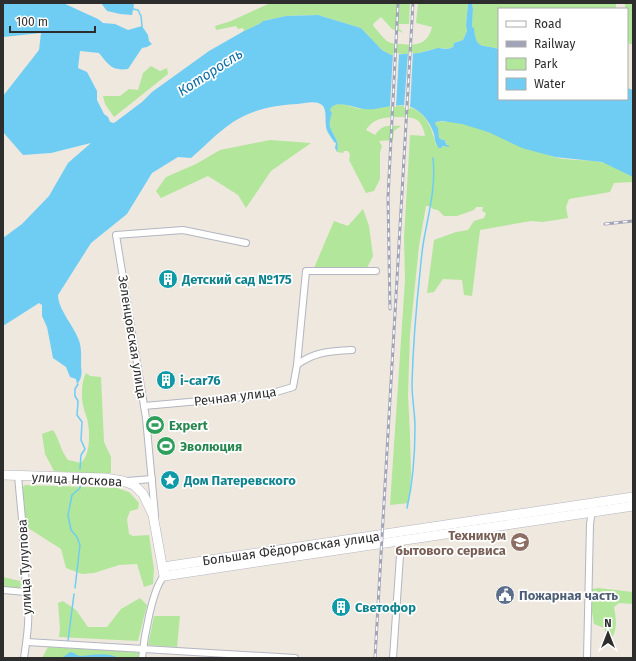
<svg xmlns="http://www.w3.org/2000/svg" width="636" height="661" viewBox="0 0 636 661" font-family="'Fira Sans',sans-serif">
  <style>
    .green { fill: #b2e69a }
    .water { fill: #6fcdf3 }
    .pier { fill: #efe8df }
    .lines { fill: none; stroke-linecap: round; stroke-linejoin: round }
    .stream { stroke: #6fcdf3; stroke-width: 1.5 }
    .minor-casing { stroke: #b3b5c1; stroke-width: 8 }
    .secondary-casing { stroke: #b3b5c1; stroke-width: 10 }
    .minor { stroke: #fff; stroke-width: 6 }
    .secondary { stroke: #fff; stroke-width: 9 }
    .rail-casing { stroke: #a1a4b8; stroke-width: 3 }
    .rail { stroke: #fff; stroke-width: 1.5; stroke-dasharray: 4.5; stroke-linecap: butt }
    .labels { text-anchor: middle; stroke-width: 3.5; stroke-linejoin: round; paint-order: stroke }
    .culture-label { font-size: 13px; font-weight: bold; fill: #0d838f; stroke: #fff; text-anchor: start }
    .street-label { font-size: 13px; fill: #2d2d2d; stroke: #fff }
    .leisure-label { font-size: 13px; font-weight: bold; fill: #27864d; stroke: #fff; text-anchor: start }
    .education-label { font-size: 13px; font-weight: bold; fill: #785e54; stroke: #fff; text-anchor: end }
    .service-label { font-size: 13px; font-weight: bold; fill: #4e5e75; stroke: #fff; text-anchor: start }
    .water-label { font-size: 14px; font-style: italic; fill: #096ca5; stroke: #fff }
  </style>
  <rect width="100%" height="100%" fill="#efe8df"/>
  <g class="green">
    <path d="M 270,3 L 410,3 L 409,24 L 399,24 L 399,29 L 404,33 L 392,29 L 381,17 L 373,24 L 374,27 C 378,31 382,37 387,41 C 391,44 397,44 402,44 C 417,46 428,44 432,27 L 416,23 L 418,3 L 468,3 L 466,25 L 467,31 L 463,40 L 454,43 L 453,47 L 448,49 L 443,48 L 429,50 L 419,53 L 391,55 L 382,50 L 361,28 L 318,15 L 286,16 L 263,21 L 259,24 L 244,31 L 243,28 L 238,29 L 236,26 L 216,30 L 215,26 L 231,21 Z"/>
    <path d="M 472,3 L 616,3 L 616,9 L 499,9 L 499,49 C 481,44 476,50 474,29 L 472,27 L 473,9 Z"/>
    <polygon points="625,3 633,3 633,44 629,44 627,34 627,9 625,9"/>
    <polygon points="151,66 160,71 167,68 168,74 114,117 105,104 103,96 120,96 129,89 138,90 143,73"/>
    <path d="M 339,104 C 348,104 357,110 366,109 C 374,109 380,106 388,106 C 419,102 430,118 436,145 L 442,147 L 448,145 L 446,144 L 446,141 L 439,138 L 437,128 L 435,124 L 436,122 C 471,118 520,147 554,157 C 568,161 585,159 600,162 C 611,163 623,172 633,177 L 633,182 L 614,183 L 610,192 L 569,199 L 566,207 L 568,218 L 543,222 L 531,221 L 480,230 L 472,296 L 464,295 L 462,280 L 443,279 L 434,292 L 427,293 L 434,240 L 456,232 L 468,230 L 474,221 L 484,218 L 486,213 L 482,211 L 483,207 L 476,207 L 474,210 L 457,216 L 444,216 L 438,210 L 433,209 L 430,206 L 426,206 L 419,246 L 410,334 L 408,395 L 410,435 L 411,474 L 409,503 L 390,505 L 405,280 L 404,238 L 410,135 L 425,136 C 424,130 422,124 417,120 C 412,117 406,117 401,117 C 387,117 374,117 366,130 L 375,135 C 383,124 388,126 401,126 L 394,131 L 393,140 L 379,141 L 382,146 L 380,153 L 380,179 L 374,191 L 366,193 L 349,160 L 350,154 L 348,151 L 344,151 L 343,153 L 337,152 C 340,139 333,137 330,126 C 329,122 331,117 332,113 L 330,110 C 331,105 334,105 339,104 Z"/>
    <polygon points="270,140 311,143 271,171 246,208 238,195 208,176 161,198 156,191 166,177 196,164 220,150"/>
    <polygon points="363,209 369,226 373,256 364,274 314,268 334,221 348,226"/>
    <path d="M 86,373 L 90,376 L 101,377 L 104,442 L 111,457 L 111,473 L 89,474 L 54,471 L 45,454 L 42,434 L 53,430 C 60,440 60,450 68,460 L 81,463 C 90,455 90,435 88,424 C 88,419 85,414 84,409 C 81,399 81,382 86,373 Z"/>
    <polygon points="25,485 117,488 129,492 139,503 138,509 130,511 127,519 129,534 133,536 149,535 154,569 153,584 144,587 137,564 119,565 94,573 82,574 66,568 61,549 25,526 22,488"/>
    <polygon points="3,577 20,581 21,585 19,589 3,587"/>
    <path d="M 598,588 L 633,592 L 633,604 L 619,603 L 614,607 C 616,618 618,630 611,639 L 607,636 L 604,628 L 594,624 L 589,594 L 592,589 Z"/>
    <polygon points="140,598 147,605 138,641 59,637 60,628 58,603 63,601 76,610 88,627 107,627 121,609"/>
    <polygon points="154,616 180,616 177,647 148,645"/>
    <polygon points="48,647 139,652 138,658 42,658"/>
  </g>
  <g class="water">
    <path d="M 3,3 L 63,3 L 98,19 L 103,23 L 115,24 L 128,30 L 142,26 L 148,35 L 149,41 L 152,44 L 147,47 L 142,48 L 128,69 C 111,71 109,65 99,53 L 80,51 L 78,68 L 87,72 L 97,91 L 97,100 L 104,114 L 108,117 L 110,122 L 114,123 L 142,102 L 152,92 L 209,51 L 244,31 L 259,24 L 263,21 L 286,16 L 318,15 L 361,28 L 382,50 L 391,55 L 419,53 L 438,48 L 448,49 L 453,47 L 454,43 L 463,40 L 467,31 L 466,25 L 468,3 L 472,3 L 473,9 L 472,27 L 474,28 C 476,50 481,44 499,49 L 499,99 L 627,99 L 627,88 L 633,90 L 633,177 L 602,162 L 555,157 L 522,148 L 488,132 L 462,124 L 442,121 L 436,122 L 435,124 L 438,128 L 439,138 L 443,140 L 445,140 L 446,144 L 450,147 L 443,146 L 441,148 L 439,148 C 435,144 435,139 434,134 C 431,125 426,117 418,111 C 402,98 381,111 364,109 C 355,108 334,98 330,110 L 332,113 C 331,117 329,122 330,126 C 333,137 340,139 337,152 L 335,148 L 336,143 L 334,142 C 331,137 326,131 326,126 C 325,120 327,109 322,105 C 316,100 305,103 298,104 C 275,105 253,109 233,122 C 218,132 205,146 191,158 L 178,157 L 152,173 L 127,214 L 91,243 L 58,295 C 58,309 73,325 78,338 C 82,346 81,357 81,366 C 82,373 82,379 77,384 L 76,379 L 70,377 L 66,367 L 53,358 L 47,327 L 42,316 L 42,305 L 39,303 L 3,326 L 3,238 L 22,224 L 49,196 L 68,163 L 91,143 L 51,153 L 23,155 L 3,132 L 3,96 L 39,50 L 41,33 L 3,37 Z"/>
    <polygon points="101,3 133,3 134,5 132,15 120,14 107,11"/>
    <path d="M 70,652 C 74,652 77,656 81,656 C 94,655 107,652 119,658 L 62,658 Z"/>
  </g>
  <g class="pier">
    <polygon points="413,52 410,109 404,108 408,53"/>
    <polygon points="393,53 399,53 396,107 390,107"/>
  </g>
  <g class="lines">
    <g class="stream">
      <polyline points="133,9 138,10 141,16 142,26"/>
      <polyline points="78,384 75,389 75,396 78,401 77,415 82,422 81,440 85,449 81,455 80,469"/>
      <path d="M 407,508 C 413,482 415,454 415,427 C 415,413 412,399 412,384 C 413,347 416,309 420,272 C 421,261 422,250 424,239 C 429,212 436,186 433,158"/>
      <polyline points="75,588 80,545 77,537 71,530 68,515 72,495 80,488 80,486"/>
      <polyline points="68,641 74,594"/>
    </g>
    <g class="minor-casing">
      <g id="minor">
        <polyline points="297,365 306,271 376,271"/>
        <path d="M 144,406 L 266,395 L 293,387 L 297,365 C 313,352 331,351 352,350"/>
        <path d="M 18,476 L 23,530 L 26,592 C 31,611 27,638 24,658"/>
        <polyline points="127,481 152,479"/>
        <polyline points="155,515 146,418 116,235 183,230 246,243"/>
        <polyline points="3,590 26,592"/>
        <polyline points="27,642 295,658"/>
        <path d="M 142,658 C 144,639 152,589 164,576"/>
        <polyline points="393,658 401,541"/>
        <polyline points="587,658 590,524 592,510"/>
      </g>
    </g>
    <g class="secondary-casing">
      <g id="secondary">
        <polyline points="3,475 105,478 123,481 134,485 143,494 153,515 164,576 633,506"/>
        <polyline points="163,567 633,497"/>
      </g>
    </g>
    <use href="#minor" class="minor"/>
    <use href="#secondary" class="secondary"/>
    <g class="rail-casing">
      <g id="rail">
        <polyline points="605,224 633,221"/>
        <polyline points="390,309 388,197 398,3"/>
        <polyline points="375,658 413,3"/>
      </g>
    </g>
    <use href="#rail" class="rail"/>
  </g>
  <defs>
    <g id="building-disc" transform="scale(1)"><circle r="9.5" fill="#0f9aa8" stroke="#fff"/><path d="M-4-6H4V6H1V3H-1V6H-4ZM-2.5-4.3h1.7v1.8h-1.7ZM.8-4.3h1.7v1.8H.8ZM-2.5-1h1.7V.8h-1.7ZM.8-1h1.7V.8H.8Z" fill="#fff"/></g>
    <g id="stadium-disc" transform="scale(1)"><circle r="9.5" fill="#2e9e5b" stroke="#fff"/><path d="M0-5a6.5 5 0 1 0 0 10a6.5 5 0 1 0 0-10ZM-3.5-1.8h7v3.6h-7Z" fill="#fff"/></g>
    <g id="sight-disc" transform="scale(1)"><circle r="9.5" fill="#0f9aa8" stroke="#fff"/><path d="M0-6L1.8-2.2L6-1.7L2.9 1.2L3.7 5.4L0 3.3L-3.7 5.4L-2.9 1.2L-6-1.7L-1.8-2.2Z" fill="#fff"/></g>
    <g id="university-disc" transform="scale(1)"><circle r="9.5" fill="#8d6e63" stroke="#fff"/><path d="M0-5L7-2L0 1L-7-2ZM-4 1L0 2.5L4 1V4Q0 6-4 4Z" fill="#fff"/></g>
    <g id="civic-disc" transform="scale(1)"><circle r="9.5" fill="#5c6f8a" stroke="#fff"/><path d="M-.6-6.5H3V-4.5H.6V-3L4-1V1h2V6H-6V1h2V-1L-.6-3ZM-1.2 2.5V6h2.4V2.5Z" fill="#fff"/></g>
  </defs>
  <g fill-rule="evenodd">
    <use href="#building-disc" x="168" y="279"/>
    <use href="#building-disc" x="166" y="380"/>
    <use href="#stadium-disc" x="155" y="425"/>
    <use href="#stadium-disc" x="166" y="446"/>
    <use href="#sight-disc" x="170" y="480"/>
    <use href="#university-disc" x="520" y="542"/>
    <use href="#civic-disc" x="505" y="595"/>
    <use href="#building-disc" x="341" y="607"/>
  </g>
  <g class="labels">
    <g class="culture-label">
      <text x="182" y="284">Детский сад №175</text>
      <text x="180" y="385">i-car76</text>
      <text x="184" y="485">Дом Патеревского</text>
      <text x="355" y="612">Светофор</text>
    </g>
    <g class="street-label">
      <text transform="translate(133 337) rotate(81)" y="5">Зеленцовская улица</text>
      <text transform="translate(235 396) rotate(-7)" y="5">Речная улица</text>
      <text transform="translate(77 479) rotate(3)" y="5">улица Носкова</text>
      <text transform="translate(291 548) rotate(-8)" y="5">Большая Фёдоровская улица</text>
      <text transform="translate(24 567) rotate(-93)" y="5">улица Тулупова</text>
    </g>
    <g class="leisure-label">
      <text x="169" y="430">Expert</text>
      <text x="180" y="451">Эволюция</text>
    </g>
    <g class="education-label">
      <text x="506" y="540">Техникум<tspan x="506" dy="15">бытового сервиса</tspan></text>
    </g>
    <g class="service-label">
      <text x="519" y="600">Пожарная часть</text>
    </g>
    <g class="water-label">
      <text transform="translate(210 72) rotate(-33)" y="5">Которосль</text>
    </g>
  </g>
  <rect width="636" height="661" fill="none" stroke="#2d2d2d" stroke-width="8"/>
  <rect x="498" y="8" width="130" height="92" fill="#ffffff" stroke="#ababab"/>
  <rect x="506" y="21" width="20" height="6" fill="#ffffff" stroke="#ababab"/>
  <text x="534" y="28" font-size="12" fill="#2d2d2d">Road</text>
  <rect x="506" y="41" width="20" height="6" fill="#a1a4b8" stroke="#ababab"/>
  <text x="534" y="48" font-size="12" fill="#2d2d2d">Railway</text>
  <rect x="506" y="58" width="20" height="12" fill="#b2e69a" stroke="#ababab"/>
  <text x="534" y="68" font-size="12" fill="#2d2d2d">Park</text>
  <rect x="506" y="78" width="20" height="12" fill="#6fcdf3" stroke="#ababab"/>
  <text x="534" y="88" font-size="12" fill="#2d2d2d">Water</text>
  <g transform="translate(608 633)" stroke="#ffffff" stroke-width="3" paint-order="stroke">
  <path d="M0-3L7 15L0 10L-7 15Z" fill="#2d2d2d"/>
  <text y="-6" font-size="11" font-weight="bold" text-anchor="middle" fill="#2d2d2d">N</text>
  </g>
  <path d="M10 26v6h85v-6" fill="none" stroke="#2d2d2d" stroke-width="2"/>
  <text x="16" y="26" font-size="12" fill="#2d2d2d" stroke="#ffffff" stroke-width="3" paint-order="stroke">100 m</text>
</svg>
